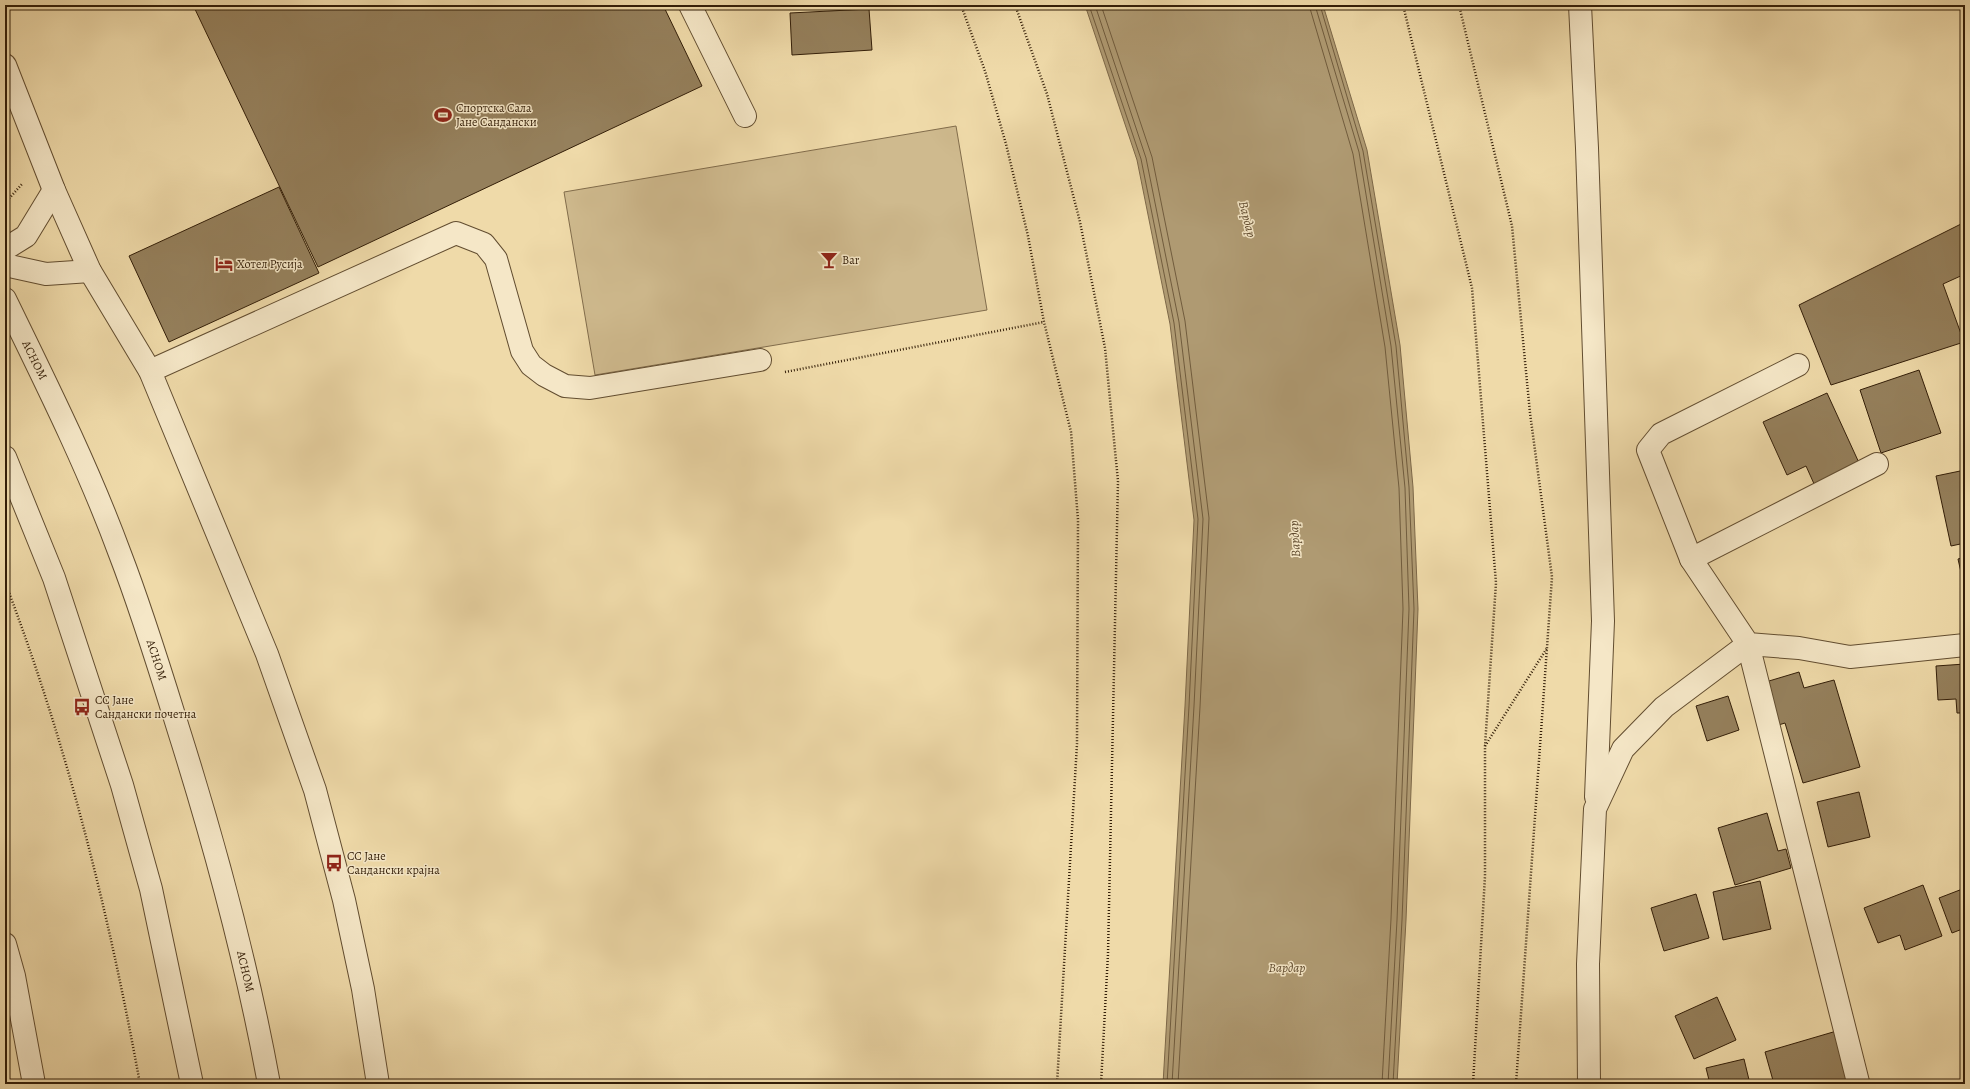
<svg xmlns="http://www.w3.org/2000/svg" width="1970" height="1089" viewBox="0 0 1970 1089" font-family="Alegreya,serif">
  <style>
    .green { fill: #cfba8e; stroke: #816c4b }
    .water { fill: #af9a72; stroke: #7d6848 }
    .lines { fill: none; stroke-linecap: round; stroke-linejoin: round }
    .shore { stroke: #715c3d; stroke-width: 1 }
    .building { fill: #95805c; stroke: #331e08 }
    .minor-casing { stroke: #624d30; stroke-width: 24 }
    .path { stroke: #331e08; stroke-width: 2.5; stroke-dasharray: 1 2; stroke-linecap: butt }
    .minor { stroke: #f5e7c7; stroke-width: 22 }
    .labels { text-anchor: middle; stroke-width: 3; stroke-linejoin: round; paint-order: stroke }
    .poi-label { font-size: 12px; fill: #331e08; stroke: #f5e7c7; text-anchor: start }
    .street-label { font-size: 12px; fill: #331e08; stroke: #f5e7c7 }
    .water-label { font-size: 13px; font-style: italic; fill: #5e492d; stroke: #f5e7c7 }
  </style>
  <rect width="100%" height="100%" fill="#efdaa9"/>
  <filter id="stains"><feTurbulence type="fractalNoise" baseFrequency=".005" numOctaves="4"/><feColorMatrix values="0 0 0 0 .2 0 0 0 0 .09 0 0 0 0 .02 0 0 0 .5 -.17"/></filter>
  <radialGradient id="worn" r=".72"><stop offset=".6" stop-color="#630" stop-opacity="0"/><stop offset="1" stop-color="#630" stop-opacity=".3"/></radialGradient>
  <polygon class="green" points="956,126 987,310 595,375 564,192"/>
  <polygon class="water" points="1085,5 1323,5 1367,150 1400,345 1413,487 1418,609 1406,920 1397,1084 1163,1084 1185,706 1194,520 1170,324 1137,160"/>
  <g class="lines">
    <g class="shore">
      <polyline points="1089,5 1141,159 1174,323 1198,519 1189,706 1167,1084"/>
      <polyline points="1095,5 1146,158 1179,322 1203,519 1194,706 1172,1084"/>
      <polyline points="1101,5 1152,157 1185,321 1209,518 1200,707 1178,1084"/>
      <polyline points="1309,5 1353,154 1385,347 1399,488 1403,609 1391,919 1382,1084"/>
      <polyline points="1315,5 1359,152 1391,346 1405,488 1409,609 1397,920 1388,1084"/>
      <polyline points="1320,5 1363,151 1396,346 1409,487 1414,609 1402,920 1393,1084"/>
    </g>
  </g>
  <g class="building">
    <polygon points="193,5 663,5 702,86 318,267"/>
    <polygon points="869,9 872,50 792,55 790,13"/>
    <polygon points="279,187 319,273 169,342 129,256"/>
    <polygon points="1965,222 1965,274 1943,284 1964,342 1831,385 1799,305"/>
    <polygon points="1919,370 1941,433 1881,453 1860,390"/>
    <polygon points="1827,393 1860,465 1815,486 1806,466 1787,475 1763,422"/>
    <polygon points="1965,470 1965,543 1951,546 1936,476"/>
    <polygon points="1965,557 1965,590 1958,559"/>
    <polygon points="1965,664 1965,713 1957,713 1956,699 1938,700 1936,666"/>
    <polygon points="1799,672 1804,688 1834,680 1860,767 1803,783 1785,723 1772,727 1759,684"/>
    <polygon points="1728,696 1739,730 1707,741 1696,706"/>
    <polygon points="1859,792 1870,837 1828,847 1817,802"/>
    <polygon points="1767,813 1778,851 1786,849 1791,868 1735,885 1718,828"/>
    <polygon points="1760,881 1771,929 1723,940 1713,892"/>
    <polygon points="1923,885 1942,936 1905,950 1900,935 1878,943 1864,908"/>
    <polygon points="1965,888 1965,928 1952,933 1939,898"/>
    <polygon points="1696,894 1709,938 1664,951 1651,908"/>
    <polygon points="1717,997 1736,1040 1694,1059 1675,1016"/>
    <polygon points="1840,1030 1856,1084 1774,1084 1765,1052"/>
    <polygon points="1744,1059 1750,1084 1710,1084 1706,1068"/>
  </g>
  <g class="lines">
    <g class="minor-casing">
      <g id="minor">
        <polyline points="690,5 745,116"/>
        <polyline points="1580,5 1587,148 1603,621 1596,797"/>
        <polyline points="5,65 54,190 90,271 150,371 267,654 315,790 344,900 363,989 378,1084"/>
        <polyline points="5,249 26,236 54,190"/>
        <polyline points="5,265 46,274 90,271"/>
        <path id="s1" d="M 5,299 C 46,383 88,467 120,554 C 142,611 160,670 178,728 C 215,845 247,963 269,1084"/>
        <polyline points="1798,365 1661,434 1648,450 1691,559 1748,644 1799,648 1850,657 1965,645"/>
        <polyline points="150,371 456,233 484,244 496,259 522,351 531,365 544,375 565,386 590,388 760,360"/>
        <polyline points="5,457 54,578 122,785 151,889 192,1084"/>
        <polyline points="1691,559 1877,464"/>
        <polyline points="5,944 14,976 34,1084"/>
        <polyline points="1589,1084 1588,964 1595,809 1623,749 1664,707 1748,644 1858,1082"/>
      </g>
    </g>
    <g class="path">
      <polyline points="961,5 985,71 1006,144 1028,236 1044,322 1071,432 1078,520 1077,744 1057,1084"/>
      <polyline points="1015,5 1047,94 1080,222 1105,348 1118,481 1108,954 1101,1084"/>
      <polyline points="1403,5 1472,288 1496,583 1485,746 1485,876 1473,1084"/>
      <polyline points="1459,5 1512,226 1530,413 1552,577 1516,1084"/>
      <polyline points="5,203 22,184"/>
      <polyline points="785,372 1044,322"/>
      <path d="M 5,582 C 67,744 109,913 140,1084"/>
      <polyline points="1485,746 1547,648"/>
    </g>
    <use href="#minor" class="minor"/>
  </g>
  <defs>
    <g id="stadium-bare" transform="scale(1.38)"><path d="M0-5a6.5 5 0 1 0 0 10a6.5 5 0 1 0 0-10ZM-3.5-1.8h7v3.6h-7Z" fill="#8f2418" stroke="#f5e7c7" stroke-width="2.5" paint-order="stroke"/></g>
    <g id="bar-bare" transform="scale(1.38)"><path d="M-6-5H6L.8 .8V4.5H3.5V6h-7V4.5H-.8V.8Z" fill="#8f2418" stroke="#f5e7c7" stroke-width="2.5" paint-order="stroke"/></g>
    <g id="hotel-bare" transform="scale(1.38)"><path d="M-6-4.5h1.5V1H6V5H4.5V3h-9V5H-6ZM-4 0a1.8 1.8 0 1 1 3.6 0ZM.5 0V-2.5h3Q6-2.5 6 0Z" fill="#8f2418" stroke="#f5e7c7" stroke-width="2.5" paint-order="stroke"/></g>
    <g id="bus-bare" transform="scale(1.38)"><path d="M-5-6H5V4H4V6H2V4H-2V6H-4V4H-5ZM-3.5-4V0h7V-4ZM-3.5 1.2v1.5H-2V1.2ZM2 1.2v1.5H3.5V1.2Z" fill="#8f2418" stroke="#f5e7c7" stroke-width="2.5" paint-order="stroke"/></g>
  </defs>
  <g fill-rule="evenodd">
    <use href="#stadium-bare" x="443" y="115"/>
    <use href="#bar-bare" x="829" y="260"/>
    <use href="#hotel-bare" x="224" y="264"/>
    <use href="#bus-bare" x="82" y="707"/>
    <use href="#bus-bare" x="334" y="863"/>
  </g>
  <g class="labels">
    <g class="poi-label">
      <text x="456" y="112">Спортска Сала<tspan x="456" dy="14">Јане Сандански</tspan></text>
      <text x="842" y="264">Bar</text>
      <text x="237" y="268">Хотел Русија</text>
      <text x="95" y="704">СС Јане<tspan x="95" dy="14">Сандански почетна</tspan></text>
      <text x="347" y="860">СС Јане<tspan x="347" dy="14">Сандански крајна</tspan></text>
    </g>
    <g class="street-label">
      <text dy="4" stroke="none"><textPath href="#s1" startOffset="68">АСНОМ</textPath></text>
      <text dy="4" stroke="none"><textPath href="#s1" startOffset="392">АСНОМ</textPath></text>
      <text dy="4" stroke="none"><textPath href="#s1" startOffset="716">АСНОМ</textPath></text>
    </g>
    <g class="water-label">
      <text transform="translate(1248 219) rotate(76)" y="5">Вардар</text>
      <text transform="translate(1294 539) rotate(-94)" y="5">Вардар</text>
      <text x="1287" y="972">Вардар</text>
    </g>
  </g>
  <rect width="1970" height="1089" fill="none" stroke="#efdaa9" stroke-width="20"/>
  <rect x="6" y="6" width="1958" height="1077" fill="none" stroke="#331e08" stroke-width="2"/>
  <rect x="10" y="10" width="1950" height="1069" fill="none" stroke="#331e08"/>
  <rect width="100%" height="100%" filter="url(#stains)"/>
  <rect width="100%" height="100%" fill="url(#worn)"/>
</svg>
